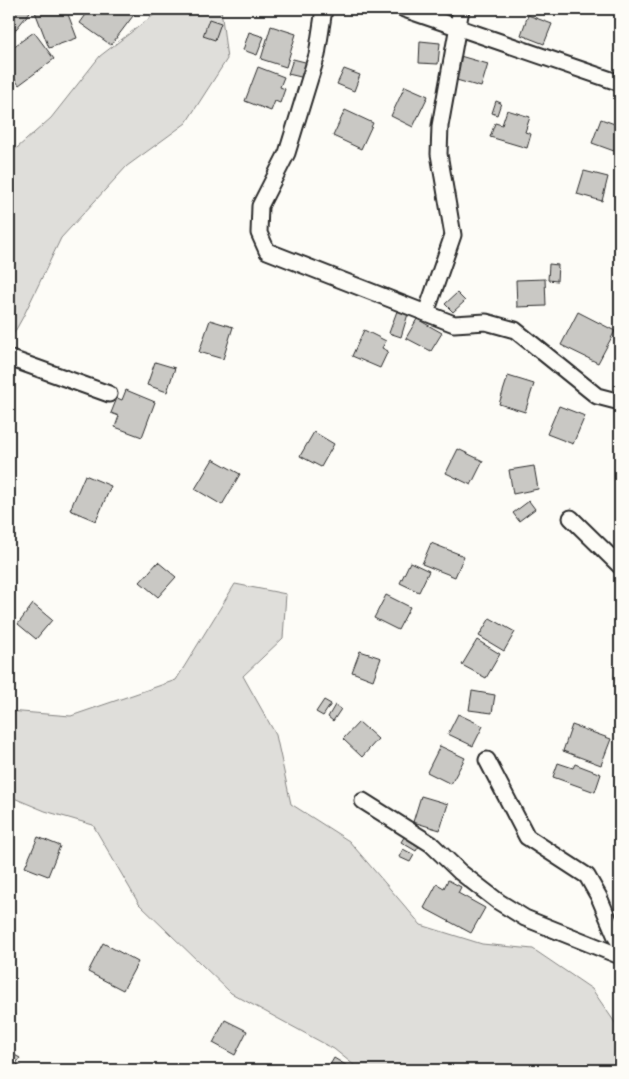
<svg xmlns="http://www.w3.org/2000/svg" width="629" height="1079" viewBox="0 0 629 1079" font-family="Mali,sans-serif">
  <style>
    .green { fill: #dfdeda; stroke: #858482 }
    .building { fill: #c9c8c4; stroke: #2b2b2b }
    .lines { fill: none; stroke-linecap: round; stroke-linejoin: round }
    .minor-casing { stroke: #2b2b2b; stroke-width: 19 }
    .minor { stroke: #fdfcf7; stroke-width: 15 }
  </style>
  <rect width="100%" height="100%" fill="#fdfcf7"/>
  <filter id="ink" filterUnits="userSpaceOnUse"><feTurbulence type="fractalNoise" baseFrequency=".02" numOctaves="2"/><feDisplacementMap in="SourceGraphic" scale="10" xChannelSelector="R" yChannelSelector="G"/><feConvolveMatrix kernelMatrix="1 2 1 2 8 2 1 2 1" color-interpolation-filters="sRGB"/></filter>
  <g filter="url(#ink)">
    <g class="green">
      <polygon points="221,9 227,59 186,123 127,166 61,238 23,317 9,342 9,155 51,118 100,56 155,14"/>
      <polygon points="235,584 286,594 283,638 243,676 276,735 291,804 349,841 421,925 482,944 533,949 592,989 620,1030 620,1070 360,1070 334,1049 231,993 139,904 93,825 45,811 9,796 9,711 71,716 176,680"/>
    </g>
    <g class="building">
      <polygon points="9,9 26,9 30,12 12,34 9,31"/>
      <polygon points="34,9 66,9 77,38 49,48"/>
      <polygon points="90,9 132,9 136,12 111,45 80,23"/>
      <polygon points="528,15 552,24 544,44 521,35"/>
      <polygon points="209,19 221,23 215,40 203,36"/>
      <polygon points="271,26 296,34 286,67 261,59"/>
      <polygon points="34,32 54,59 19,85 9,72 9,50"/>
      <polygon points="249,32 264,37 257,55 243,50"/>
      <polygon points="420,41 440,43 438,64 419,63"/>
      <polygon points="460,56 488,64 481,87 453,79"/>
      <polygon points="293,59 309,63 305,78 288,74"/>
      <polygon points="258,67 284,77 280,87 285,89 280,103 275,101 271,111 245,101"/>
      <polygon points="344,69 360,75 354,91 337,84"/>
      <polygon points="405,86 428,96 413,127 391,116"/>
      <polygon points="496,101 501,103 497,115 492,113"/>
      <polygon points="345,110 373,123 361,149 333,136"/>
      <polygon points="507,110 530,117 525,132 531,134 527,148 490,137 495,123 502,125"/>
      <polygon points="601,119 620,126 620,136 614,151 592,143"/>
      <polygon points="584,171 608,177 602,201 577,194"/>
      <polygon points="549,264 558,265 557,281 548,280"/>
      <polygon points="545,279 546,306 517,307 516,280"/>
      <polygon points="457,293 465,301 453,312 445,304"/>
      <polygon points="397,311 408,314 401,337 389,333"/>
      <polygon points="578,312 615,331 598,363 561,345"/>
      <polygon points="417,319 442,333 431,351 406,338"/>
      <polygon points="210,320 233,327 223,359 199,352"/>
      <polygon points="364,330 386,341 382,348 388,351 380,368 352,356"/>
      <polygon points="155,362 175,368 167,392 147,385"/>
      <polygon points="508,376 534,384 525,412 499,404"/>
      <polygon points="126,390 155,402 142,437 115,427 119,416 111,413 117,398 122,400"/>
      <polygon points="559,406 585,416 573,444 547,434"/>
      <polygon points="314,432 334,444 321,467 300,456"/>
      <polygon points="458,449 483,461 471,485 446,473"/>
      <polygon points="213,459 240,474 222,505 195,489"/>
      <polygon points="534,466 538,489 513,494 509,470"/>
      <polygon points="85,475 111,486 96,521 70,510"/>
      <polygon points="529,501 535,509 519,521 513,513"/>
      <polygon points="431,543 464,556 455,577 422,564"/>
      <polygon points="158,562 176,577 158,597 140,582"/>
      <polygon points="410,562 429,571 419,592 400,583"/>
      <polygon points="386,595 410,607 398,630 374,618"/>
      <polygon points="33,604 52,620 36,639 18,624"/>
      <polygon points="490,618 515,632 504,651 479,636"/>
      <polygon points="477,640 500,654 486,678 462,665"/>
      <polygon points="360,651 381,658 373,680 352,672"/>
      <polygon points="472,691 495,695 492,713 469,710"/>
      <polygon points="324,700 331,704 323,716 316,712"/>
      <polygon points="335,705 341,709 333,721 328,717"/>
      <polygon points="458,714 483,726 473,746 448,734"/>
      <polygon points="359,722 378,739 362,757 343,739"/>
      <polygon points="572,725 611,739 601,765 563,751"/>
      <polygon points="440,746 465,758 451,784 427,772"/>
      <polygon points="558,763 573,768 575,764 601,774 595,792 553,777"/>
      <polygon points="421,796 448,804 440,830 413,822"/>
      <polygon points="406,834 421,843 416,851 401,842"/>
      <polygon points="38,837 60,846 48,876 25,867"/>
      <polygon points="403,849 414,855 410,862 399,857"/>
      <polygon points="448,880 461,887 458,893 485,908 471,933 424,908 437,884 444,888"/>
      <polygon points="103,943 138,962 123,990 88,972"/>
      <polygon points="225,1020 247,1031 235,1055 213,1043"/>
      <polygon points="9,1052 20,1058 16,1064 22,1067 20,1070 9,1070"/>
      <polygon points="334,1058 354,1070 327,1070"/>
    </g>
    <g class="lines">
      <g class="minor-casing">
        <g id="minor">
          <polyline points="324,9 317,55 287,153 260,206 259,233 267,251 454,324 486,322 515,330 597,396 620,402"/>
          <polyline points="404,9 620,83"/>
          <polyline points="426,313 453,235 439,154 440,126 461,9"/>
          <polyline points="9,358 109,394"/>
          <polyline points="571,518 620,566"/>
          <polyline points="487,760 527,837 587,876 599,897 616,937 620,943"/>
          <polyline points="363,801 431,844 460,872 499,902 525,918 620,956"/>
        </g>
      </g>
      <use href="#minor" class="minor"/>
    </g>
  </g>
  <rect width="629" height="1079" fill="none" stroke="#fdfcf7" stroke-width="30"/>
  <rect x="15" y="15" width="599" height="1049" fill="none" stroke="#2b2b2b" stroke-width="2" filter="url(#ink)"/>
</svg>
